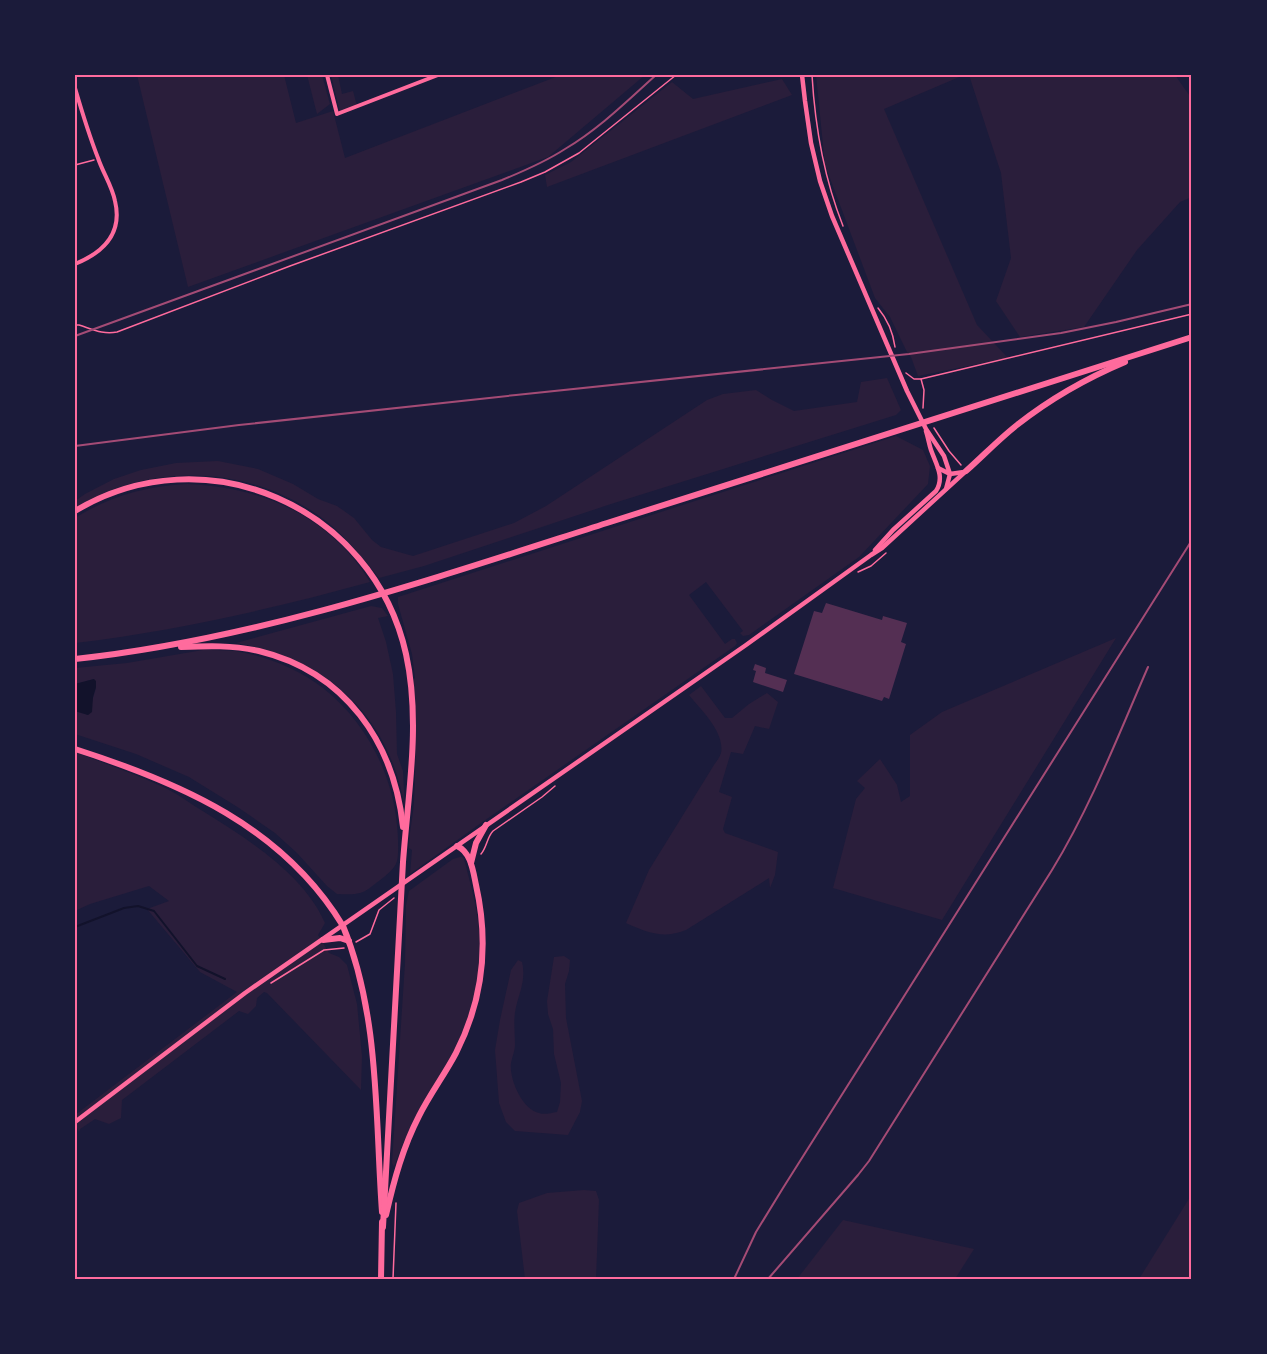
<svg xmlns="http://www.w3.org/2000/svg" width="1267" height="1354" viewBox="0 0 1267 1354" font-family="Figtree,sans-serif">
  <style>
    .green { fill: #2a1e3b }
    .water { fill: #12122b }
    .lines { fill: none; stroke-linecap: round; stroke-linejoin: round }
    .stream { stroke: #12122b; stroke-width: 2 }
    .building { fill: #542f53 }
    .path { stroke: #ff6b9d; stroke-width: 1.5 }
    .minor { stroke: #ff6b9d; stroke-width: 4 }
    .tertiary { stroke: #ff6b9d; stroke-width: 4.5 }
    .primary { stroke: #ff6b9d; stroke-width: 6 }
    .trunk { stroke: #ff6b9d; stroke-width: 6 }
    .rail { stroke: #a44b75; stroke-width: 2 }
    .neatline { fill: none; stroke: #ff6b9d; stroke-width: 2 }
  </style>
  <rect width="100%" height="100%" fill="#1b1b3a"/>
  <g class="green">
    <polygon points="137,75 284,75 296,123 333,111 345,158 561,75 645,75 548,157 188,287"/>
    <polygon points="307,75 322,75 330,104 317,114"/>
    <polygon points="331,75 338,75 342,94 353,91 357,106 340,113"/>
    <polygon points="816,75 964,75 884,109 977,325 1008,358 918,376 911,357 907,352 890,317 875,298 825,165"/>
    <polygon points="969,75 1175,75 1192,99 1192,197 1180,202 1137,250 1084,327 1020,337 996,301 1011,258 1001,173"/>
    <polygon points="782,79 792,95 547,187 545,175 571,162 672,82 693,99"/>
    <path d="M 887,378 L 901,410 L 896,415 L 611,504 L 424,566 L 379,578 C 363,558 347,538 326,521 C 254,465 152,461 75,508 L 75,501 L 85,494 L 114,479 L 141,470 L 176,463 L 218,461 L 258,469 L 293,484 L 318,499 L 337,506 L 354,518 L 372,540 L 381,547 L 413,556 L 514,523 L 546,506 L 707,400 L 723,394 L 756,390 L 772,400 L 794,411 L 857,402 L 861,382 Z"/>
    <path d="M 896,436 L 923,450 L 930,466 L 928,484 L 859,557 L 749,635 L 743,636 L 740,633 L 743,631 L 706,582 L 689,595 L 725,644 L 732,639 L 735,639 L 737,643 L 735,646 L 481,823 L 410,874 L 412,850 L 409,848 C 409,833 413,817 414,802 C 416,761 416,720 413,680 L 415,678 L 412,654 L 398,604 L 398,597 Z"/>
    <path d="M 187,484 C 262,487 330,516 370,582 C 272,609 175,631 75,643 L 75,518 C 110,496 146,486 187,484 Z"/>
    <path d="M 371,606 L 382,608 L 388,616 L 378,618 L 386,642 L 393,674 L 396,712 L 397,754 L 403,771 L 405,809 C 390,716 328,659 236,643 Z"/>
    <polygon points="1116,638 942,920 833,888 856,799 865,788 857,781 880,759 897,785 901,802 910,796 910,735 942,712"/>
    <path d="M 203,650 C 214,650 225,650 235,651 C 266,656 298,669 323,688 C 365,721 392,772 397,825 C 398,833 399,854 397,861 C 395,869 385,876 379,881 C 373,885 366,892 360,893 C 353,895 344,894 337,894 L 327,886 L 297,853 L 275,833 L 239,808 L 189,777 L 136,754 L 75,734 L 75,711 L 88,715 L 96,688 L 94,679 L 75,684 L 75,668 L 127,663 Z"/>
    <path d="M 701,686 L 725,718 L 732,718 L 749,704 L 767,693 L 778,702 L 769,729 L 755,726 L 743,754 L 731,752 L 719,792 L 732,797 L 723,829 L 725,833 L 778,852 L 775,875 L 770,888 L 769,878 L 686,930 C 664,939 648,933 626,923 L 649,870 L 714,765 C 716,762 720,757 721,753 C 725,732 701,710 689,695 Z"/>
    <path d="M 75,752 C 103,763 133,773 161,786 C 175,792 188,802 201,810 C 245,837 304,874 325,923 L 318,935 L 329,953 L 339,957 L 347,965 L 357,1004 L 362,1056 L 361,1090 L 267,993 L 264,992 L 257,998 L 256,1006 L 248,1014 L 239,1011 L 122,1100 L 121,1118 L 109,1124 L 95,1119 L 80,1129 L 79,1132 L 75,1124 L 75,1115 L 237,992 L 200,972 L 147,909 L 169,901 L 149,886 L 90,904 L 77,910 L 75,904 Z"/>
    <path d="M 460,857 L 462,857 L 464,859 C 470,882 477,906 479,930 C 483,967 474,1009 459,1042 C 450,1061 438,1079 427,1097 C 413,1119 403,1143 394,1167 L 392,1163 L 405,963 L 406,905 L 409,891 L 453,859 Z"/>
    <path d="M 564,956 L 570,960 L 569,971 L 565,984 L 566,1018 L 582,1101 L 580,1112 L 568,1135 L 515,1131 L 506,1122 L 499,1103 L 495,1050 L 500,1020 L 511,970 L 518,960 L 522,962 C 526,979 520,991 516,1007 C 513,1019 515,1032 515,1045 C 515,1051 512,1057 511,1063 C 509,1079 522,1109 539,1113 C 544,1115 551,1113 557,1112 L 560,1102 L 561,1083 L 554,1054 L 553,1029 L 548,1014 L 547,1001 L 554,957 Z"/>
    <polygon points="584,1190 596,1191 599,1200 596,1279 525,1279 517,1211 519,1203 547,1193"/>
    <polygon points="1192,1194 1192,1279 1139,1279"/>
    <polygon points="843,1220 974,1249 955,1279 797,1279"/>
  </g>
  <polygon class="water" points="94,679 96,681 96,687 93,697 92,712 88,715 75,711 75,684"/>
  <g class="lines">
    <polyline class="stream" points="75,927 124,908 138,906 154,911 197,966 225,979"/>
  </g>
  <g class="building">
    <polygon points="826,603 882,620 883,616 907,623 901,642 906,644 889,699 884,697 882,701 794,674 814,611 822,613"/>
    <polygon points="755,664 766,668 765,673 787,680 783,692 753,682 756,671 753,670"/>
  </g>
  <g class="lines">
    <g class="path">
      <path d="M 812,75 C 815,127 824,178 843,226"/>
      <polyline points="75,165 94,160"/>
      <path d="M 878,308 C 888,320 893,332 895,347"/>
      <path d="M 75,325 L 79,325 C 92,329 103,335 117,332 L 290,266 L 521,182 L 545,172 L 579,153 L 676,75"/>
      <polyline points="906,373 914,379 921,379 1192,314"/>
      <polyline points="921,379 924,390 923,408"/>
      <polyline points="934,428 949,451 961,465"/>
      <polyline points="858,572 871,566 886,553"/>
      <path d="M 481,854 C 487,847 487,837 493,831 L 542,797 L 555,786"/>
      <polyline points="356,942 370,934 379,910 394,898"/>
      <polyline points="271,983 324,950 344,948"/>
      <polyline points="393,1279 396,1203"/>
    </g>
    <g class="minor">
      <polyline points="327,75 337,114 438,75"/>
      <path d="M 75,88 C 82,112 89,135 98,158 C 103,173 112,186 115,201 C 123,234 102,253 75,264"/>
    </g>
    <g class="tertiary">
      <polyline points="802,75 805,101 811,143 820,181 832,216 907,391 926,429 944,456 950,474 946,489"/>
      <polyline points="938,468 950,474 964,472"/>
      <path d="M 875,550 L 893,530 L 936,491 C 945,477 936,464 931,450 C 929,444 928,437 926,431"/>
      <polyline points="75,1122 245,993 746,645 871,555 882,548 966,471"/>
    </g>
    <g class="primary">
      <polyline points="471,863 476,843 486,825"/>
      <path d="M 343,926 C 380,1016 375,1117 382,1212"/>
      <polyline points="323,940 340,938 349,941"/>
      <path d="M 386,1215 C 394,1180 403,1147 419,1116 C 430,1094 445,1074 456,1053 C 483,1000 489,943 476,885 C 473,871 471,852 457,846"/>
      <polyline points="381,1279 382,1222"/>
    </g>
    <g class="trunk">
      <path d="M 966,471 C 983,456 999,439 1017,425 C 1050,399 1087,378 1125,362"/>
      <path d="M 75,511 C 205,433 373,506 406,654 C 421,722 408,794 403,862 L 383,1227"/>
      <path d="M 181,647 C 207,646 233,645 259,651 C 345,672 394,742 403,827"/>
      <path d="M 75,659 C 258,639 432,579 607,523 C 802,461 997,400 1192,337"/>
      <path d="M 75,749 C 181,783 283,827 343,926"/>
    </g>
    <g class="rail">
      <path d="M 75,336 L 502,180 C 524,171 545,162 565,149 C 599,129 627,101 656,75"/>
      <polyline points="75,446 239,425 516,395 909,354 1061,333 1116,322 1192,304"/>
      <polyline points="734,1279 756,1232 783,1188 1192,540"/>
      <path d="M 768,1279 L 858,1175 L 869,1161 L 1052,870 C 1091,806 1118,736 1148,667"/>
    </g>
  </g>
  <rect width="1267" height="1354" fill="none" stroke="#1b1b3a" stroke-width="153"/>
  <rect x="76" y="76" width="1114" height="1202" class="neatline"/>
</svg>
